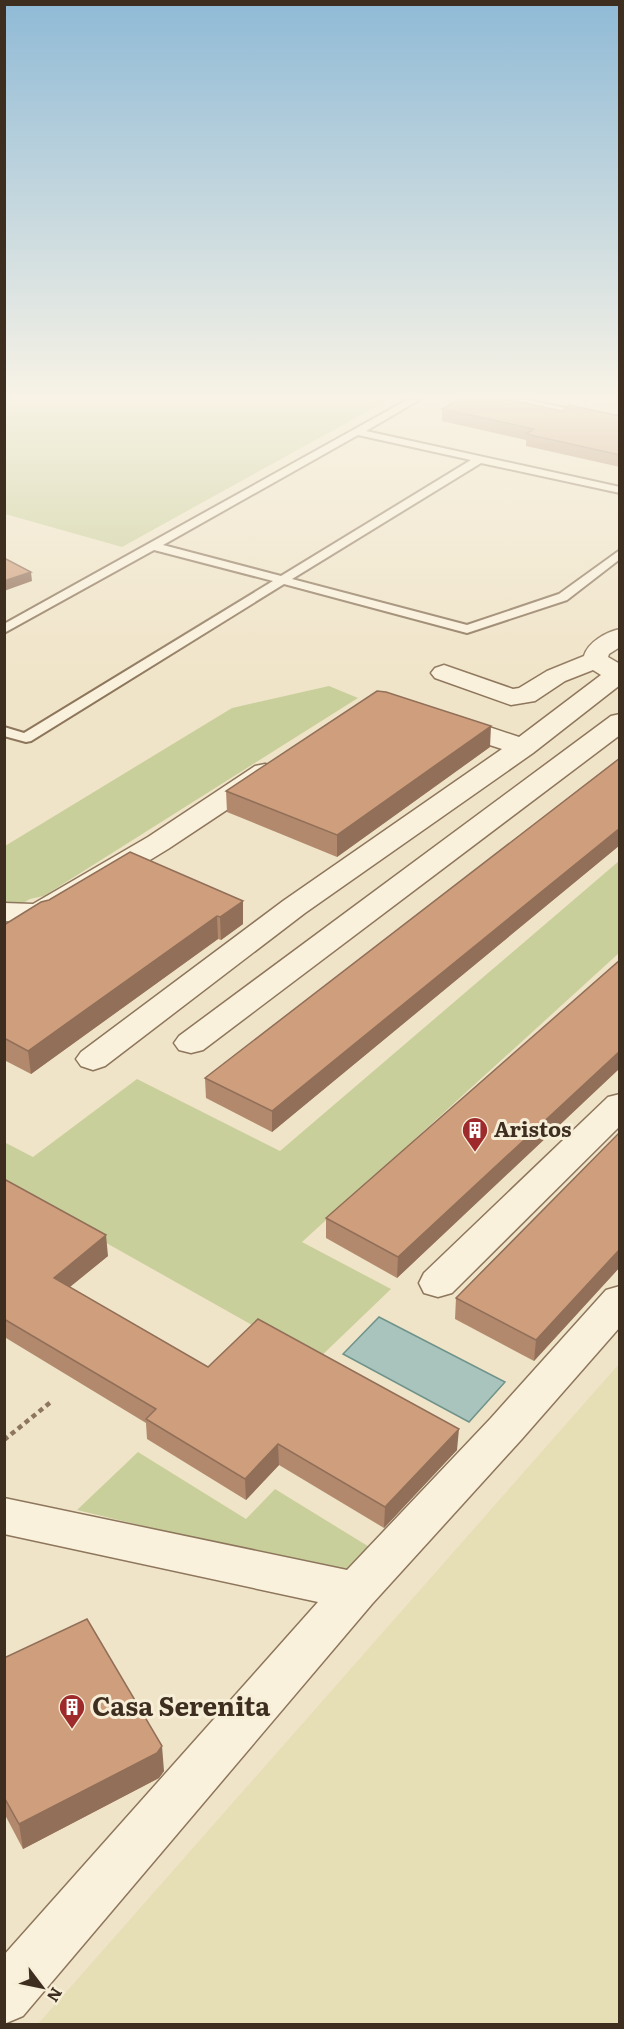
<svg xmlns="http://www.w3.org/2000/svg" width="624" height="2029" viewBox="0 0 624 2029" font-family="Literata,serif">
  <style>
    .farmland { fill: #e6deb5 }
    .green { fill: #c9cf9b }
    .water { fill: #a9c4bc; stroke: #6f938a; stroke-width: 1.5 }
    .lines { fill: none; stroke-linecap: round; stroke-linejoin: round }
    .service-casing { stroke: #8d765c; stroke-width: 4 }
    .minor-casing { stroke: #8d765c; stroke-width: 3 }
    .path { stroke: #8d765c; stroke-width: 4.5; stroke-dasharray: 5 4; stroke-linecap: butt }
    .service { fill: #faf1dc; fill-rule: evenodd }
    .minor { fill: #faf1dc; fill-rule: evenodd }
    .wall { fill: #b2896c }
    .shaded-wall { fill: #916f58 }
    .building { fill: #cf9f7d; stroke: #916f58; stroke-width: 1.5 }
    .labels { text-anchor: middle; stroke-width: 6; stroke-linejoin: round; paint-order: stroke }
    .poi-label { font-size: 21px; font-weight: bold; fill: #3d2e20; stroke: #f7eed8; text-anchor: start }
    .near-poi-label { font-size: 26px; font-weight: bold; fill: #3d2e20; stroke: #f7eed8; text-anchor: start }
  </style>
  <rect width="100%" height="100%" fill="#f0e4c8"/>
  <polygon class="farmland" points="619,1364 619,2024 38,2024"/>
  <g class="green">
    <polygon points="4,400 388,400 122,547 5,514"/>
    <polygon points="329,686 358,698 44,896 30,899 5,914 5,846 232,708"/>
    <polygon points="619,861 619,953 302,1242 391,1289 316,1361 5,1186 4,1142 33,1157 137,1079 280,1151"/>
    <polygon points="138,1452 246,1519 275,1489 371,1548 349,1576 77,1510"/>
  </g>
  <polygon class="water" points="379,1317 505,1382 469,1422 343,1354"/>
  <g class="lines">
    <g class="service-casing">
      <g id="service">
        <path d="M 407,400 L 419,400 L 366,431 L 620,487 L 620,493 L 481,463 L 292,579 L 467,625 L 559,594 L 620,550 L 620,559 L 567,600 L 467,633 L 284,584 L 31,741 L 26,742 L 4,736 L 4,727 L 24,733 L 273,581 L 154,550 L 4,633 L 4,624 ZM 358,435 L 471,460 L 281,576 L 163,545 Z"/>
        <polygon points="511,400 528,400 620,420 620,426"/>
      </g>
    </g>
    <g class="minor-casing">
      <g id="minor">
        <path d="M 620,629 L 620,647 L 609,654 L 608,657 L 620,664 L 620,685 L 533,753 L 305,913 L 105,1066 L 93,1070 L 81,1066 L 76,1059 L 81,1052 L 283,901 L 502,749 L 438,728 L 434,722 L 438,716 L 447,714 L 456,716 L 519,737 L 601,675 L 593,670 L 565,681 L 535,701 L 511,705 L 435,678 L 431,673 L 435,668 L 444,665 L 513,689 L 519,688 L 547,671 L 584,656 C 588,642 606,632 620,629 Z"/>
        <polygon points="620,714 620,735 203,1050 191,1053 179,1050 174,1043 179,1036 611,716"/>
        <polygon points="265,764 275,766 279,772 275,778 168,849 50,921 39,923 4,921 4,903 33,904 148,837 255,766"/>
        <polygon points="620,1094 620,1126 452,1293 438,1297 424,1293 419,1283 424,1273 608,1097"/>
        <polygon points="620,1286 620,1327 521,1440 372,1604 23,2016 4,2024 4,1955 318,1602 4,1534 4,1498 347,1570 491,1418 606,1290"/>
      </g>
    </g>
    <polyline class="path" points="4,1440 52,1401"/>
    <use href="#service" class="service"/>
    <use href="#minor" class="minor"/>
  </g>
  <g class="wall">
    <polygon points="442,409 562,411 620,416 620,467 526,446 526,440 442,421"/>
    <polygon points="490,747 337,857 227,812 226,791"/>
    <polygon points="620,758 620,845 272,1132 206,1098 205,1078"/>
    <polygon points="130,852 243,924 221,940 218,939 31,1074 4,1060 4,925 49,900"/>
    <polygon points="620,960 620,1068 397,1278 326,1238 326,1218"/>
    <polygon points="620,1132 620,1267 534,1361 455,1319 456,1298"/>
    <polygon points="4,1179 108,1256 70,1287 208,1367 457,1450 384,1528 279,1465 246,1500 147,1439 146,1423 6,1338 4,1339"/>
    <polygon points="4,1658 164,1771 159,1778 23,1849 4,1813"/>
  </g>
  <g class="shaded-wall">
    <polygon points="31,572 32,581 4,591 4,581"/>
    <polygon points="491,726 490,747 337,857 337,835"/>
    <polygon points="620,828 620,845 272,1132 272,1111"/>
    <polygon points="243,901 243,924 221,940 220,917"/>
    <polygon points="217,916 218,939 31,1074 28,1051"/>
    <polygon points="620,1051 620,1068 397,1278 398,1257"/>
    <polygon points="106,1235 108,1256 56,1298 54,1278"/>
    <polygon points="620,1249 620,1267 534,1361 536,1340"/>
    <polygon points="459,1429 457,1450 384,1528 385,1507"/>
    <polygon points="278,1444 279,1465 246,1500 245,1479"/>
    <polygon points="162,1746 164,1771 159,1778 23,1849 19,1824"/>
  </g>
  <g class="building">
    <polygon points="458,400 511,400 562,411 570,405 620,416 620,455 526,434 534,429 442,409"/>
    <polygon points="4,558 31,572 4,581"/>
    <polygon points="377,691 386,692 491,726 337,835 226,791"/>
    <polygon points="620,758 620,828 272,1111 205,1078"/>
    <polygon points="130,852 243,901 220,917 217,916 28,1051 4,1038 4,925 41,902 49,900"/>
    <polygon points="620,960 620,1051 398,1257 326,1218"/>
    <polygon points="620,1132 620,1249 536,1340 456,1298"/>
    <polygon points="4,1179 106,1235 54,1278 208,1367 258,1319 459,1429 385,1507 278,1444 245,1479 146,1419 156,1409 4,1319"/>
    <polygon points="87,1619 162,1746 157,1753 19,1824 4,1797 4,1658"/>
  </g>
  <linearGradient id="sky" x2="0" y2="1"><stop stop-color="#8fbad6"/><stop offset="0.58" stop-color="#f8f3e6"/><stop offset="1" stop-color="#f8f3e6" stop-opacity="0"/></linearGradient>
  <rect width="624" height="684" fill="url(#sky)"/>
  <defs>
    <g id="building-pin" transform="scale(1.35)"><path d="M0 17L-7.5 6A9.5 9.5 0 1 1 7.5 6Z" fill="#9e2a2b" stroke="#f7eed8"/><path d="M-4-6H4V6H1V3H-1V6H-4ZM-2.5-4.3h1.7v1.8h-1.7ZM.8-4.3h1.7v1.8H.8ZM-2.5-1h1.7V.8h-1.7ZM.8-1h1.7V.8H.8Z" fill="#fff"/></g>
  </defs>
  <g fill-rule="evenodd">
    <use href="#building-pin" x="475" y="1130"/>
    <use href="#building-pin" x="72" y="1707"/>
  </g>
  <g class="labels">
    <g class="poi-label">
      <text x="494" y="1137">Aristos</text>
    </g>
    <g class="near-poi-label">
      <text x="92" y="1716">Casa Serenita</text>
    </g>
  </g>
  <rect width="624" height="2029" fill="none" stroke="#3d2e20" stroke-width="12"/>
  <g transform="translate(42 1987) rotate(122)" stroke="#f7eed8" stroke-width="4.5" paint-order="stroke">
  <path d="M0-4.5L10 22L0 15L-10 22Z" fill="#3d2e20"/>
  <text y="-9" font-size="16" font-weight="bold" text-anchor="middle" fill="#3d2e20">N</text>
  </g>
</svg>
